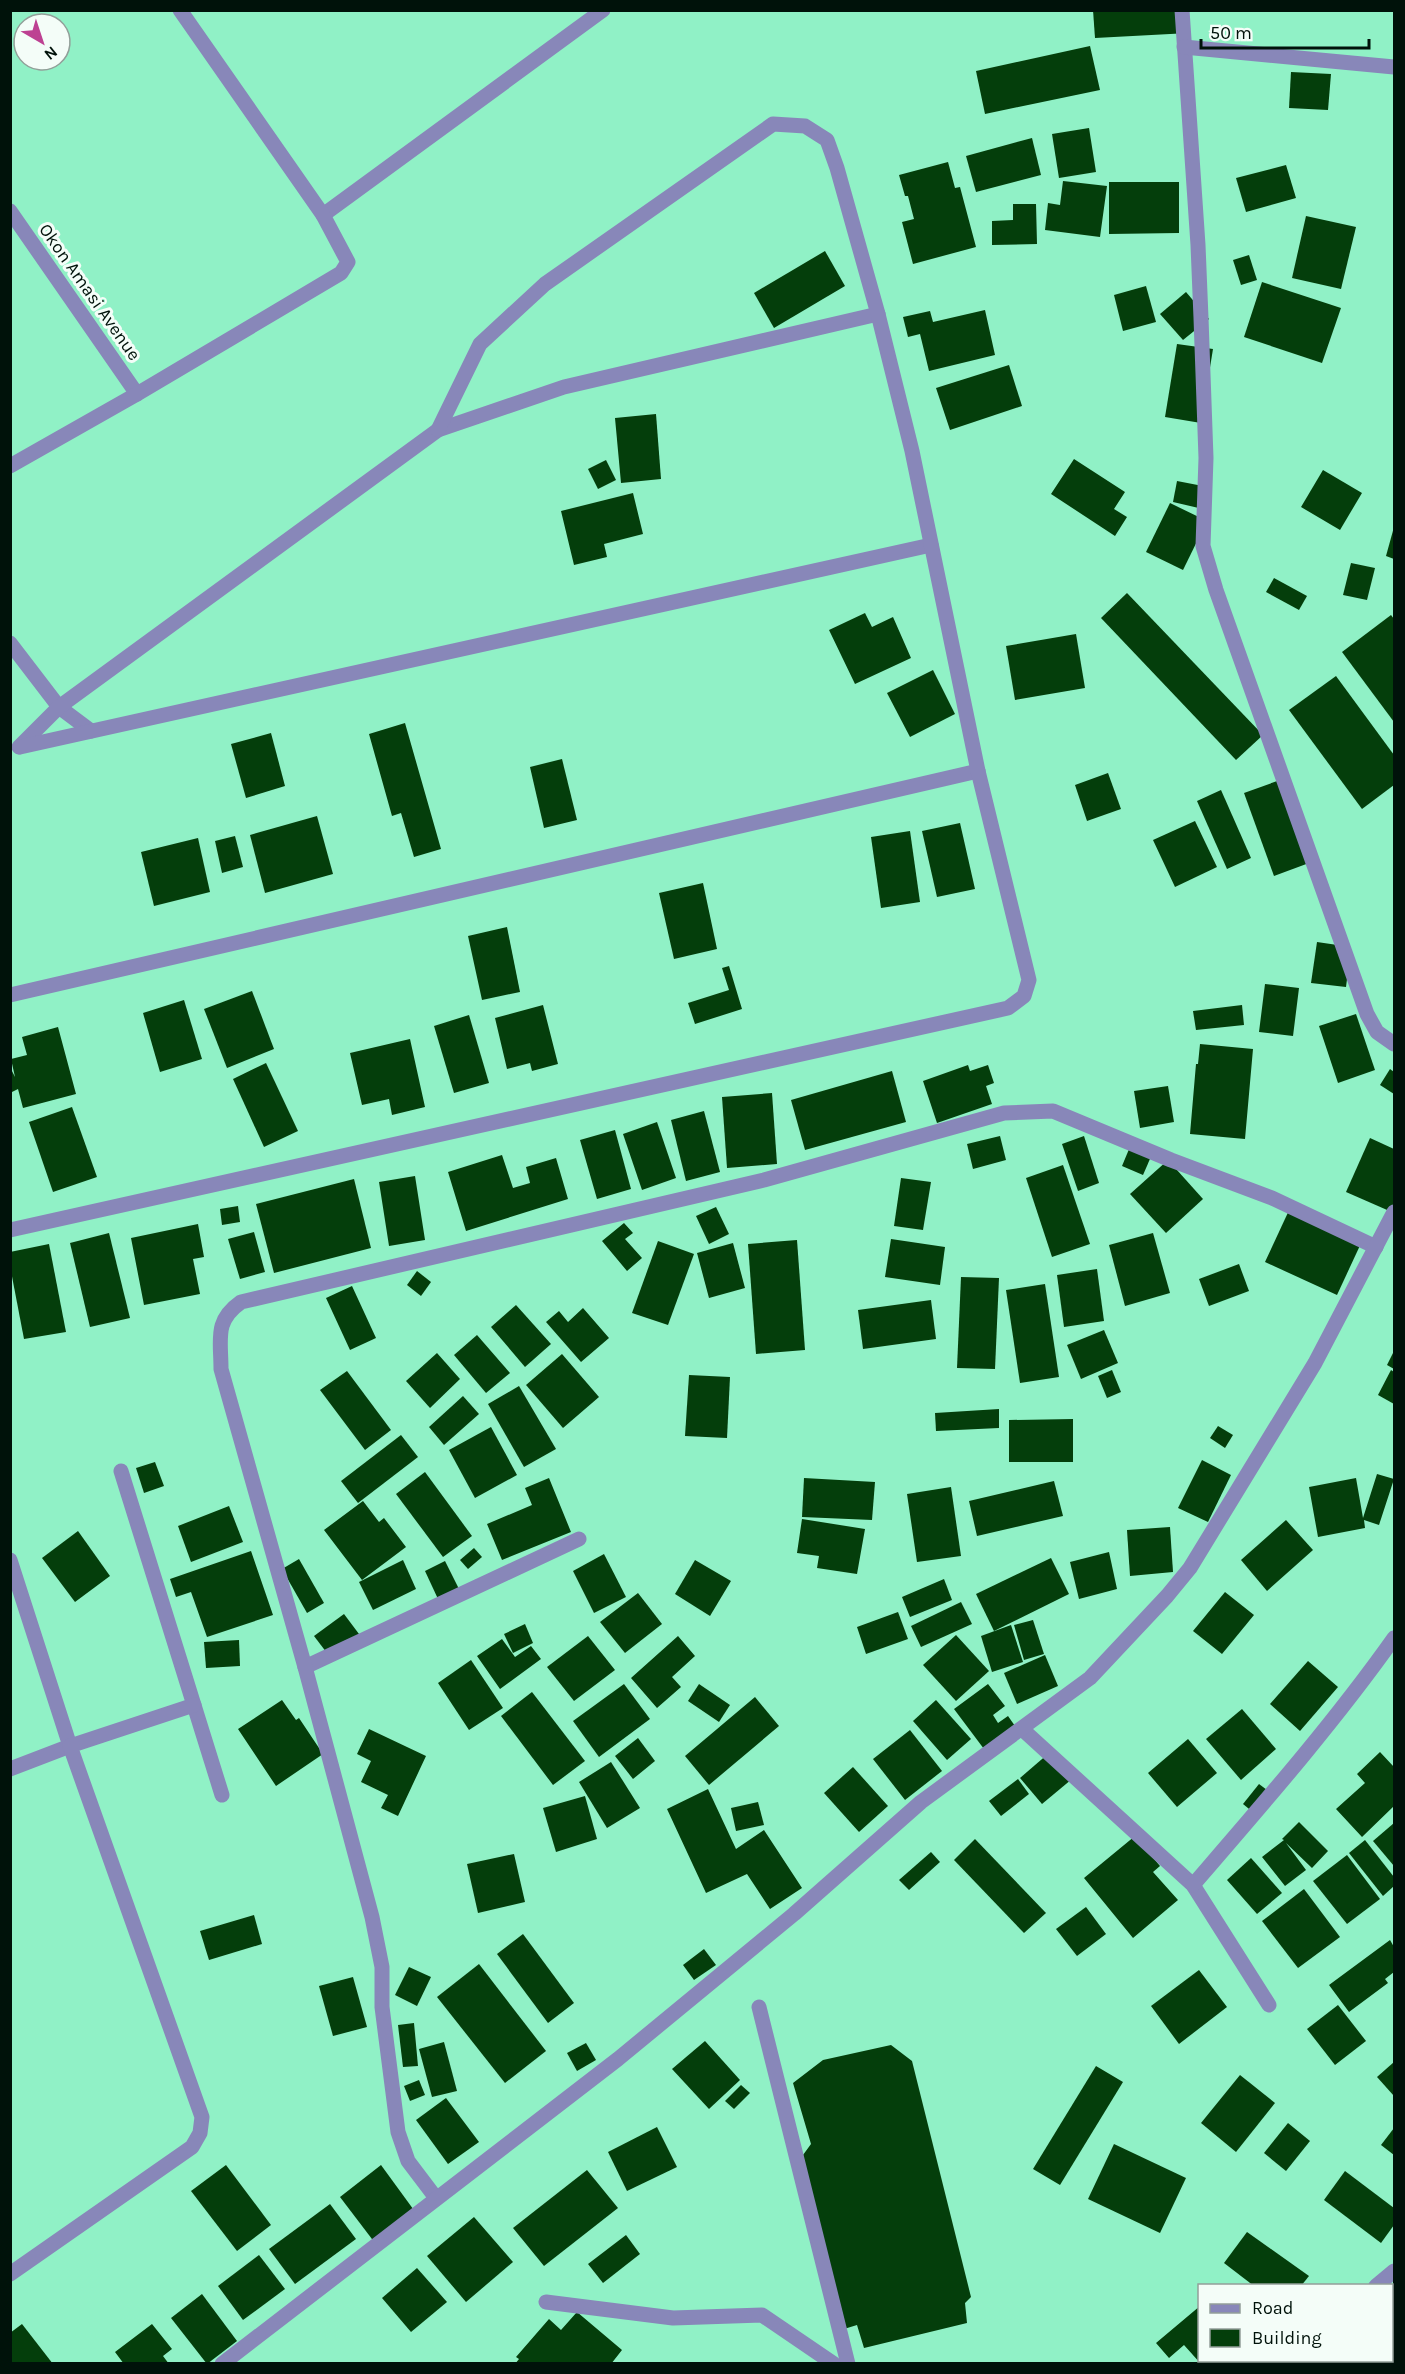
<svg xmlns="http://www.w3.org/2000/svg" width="1405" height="2374" viewBox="0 0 1405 2374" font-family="Karla,sans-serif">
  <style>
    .building { fill: #043e0b }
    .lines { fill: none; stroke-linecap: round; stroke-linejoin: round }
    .minor { stroke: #8887b9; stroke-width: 15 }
    .labels { text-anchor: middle; stroke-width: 6; stroke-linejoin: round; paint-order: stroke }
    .street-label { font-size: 18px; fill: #00120a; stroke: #f4fdf8 }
  </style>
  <rect width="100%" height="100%" fill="#90f1c6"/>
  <g class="building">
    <polygon points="1093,10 1188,10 1189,33 1095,38"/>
    <polygon points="1090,46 1100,90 985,114 976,71"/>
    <polygon points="1291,72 1331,74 1328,110 1289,108"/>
    <polygon points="1089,128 1096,172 1059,178 1052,134"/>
    <polygon points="1032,138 1041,175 976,192 966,156"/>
    <polygon points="948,162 955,188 960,187 976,247 913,264 902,222 914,219 908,196 905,196 899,175"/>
    <polygon points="1286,165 1296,198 1246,212 1236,178"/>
    <polygon points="1063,181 1107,186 1100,237 1045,230 1048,203 1060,205"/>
    <polygon points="1109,182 1179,182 1179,233 1109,234"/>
    <polygon points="1013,204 1036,204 1037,244 992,245 992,221 1013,220"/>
    <polygon points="1306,216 1356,227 1341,289 1292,278"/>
    <polygon points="825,251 845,286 774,328 754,293"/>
    <polygon points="1249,255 1257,280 1241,285 1233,260"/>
    <polygon points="1262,282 1341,308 1322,363 1244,337"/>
    <polygon points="1146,286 1156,322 1123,331 1114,295"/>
    <polygon points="1186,292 1209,319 1183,340 1160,314"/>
    <polygon points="985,310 995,355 929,371 920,334 908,337 903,317 930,311 933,322"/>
    <polygon points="1177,344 1213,349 1201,423 1165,417"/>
    <polygon points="1009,365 1022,406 950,430 936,388"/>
    <polygon points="656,414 661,479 621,483 615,418"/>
    <polygon points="1074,459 1125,492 1114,509 1127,517 1115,536 1051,494"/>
    <polygon points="606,460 616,480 598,489 588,469"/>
    <polygon points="1323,470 1362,493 1340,530 1301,507"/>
    <polygon points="1177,481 1208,487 1203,509 1173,502"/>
    <polygon points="633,493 643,534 604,544 607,557 574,565 561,511"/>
    <polygon points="1170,503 1207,521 1183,570 1146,552"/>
    <polygon points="1394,527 1394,559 1386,556"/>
    <polygon points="1351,563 1375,568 1367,600 1343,595"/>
    <polygon points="1274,578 1307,596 1299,610 1266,592"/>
    <polygon points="1127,593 1263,735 1236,760 1101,618"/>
    <polygon points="865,613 872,627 893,617 911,658 855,684 829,630"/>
    <polygon points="1391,615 1394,619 1394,722 1342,652"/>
    <polygon points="1076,634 1085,688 1015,700 1006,646"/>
    <polygon points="933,670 955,714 910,737 887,693"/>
    <polygon points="1336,676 1394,755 1394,785 1362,809 1289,710"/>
    <polygon points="405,723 441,849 414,857 401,813 392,816 369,734"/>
    <polygon points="271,733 285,786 246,798 231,744"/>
    <polygon points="562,759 577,820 544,828 530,767"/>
    <polygon points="1108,773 1121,809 1087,821 1075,785"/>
    <polygon points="1280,780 1309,863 1274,876 1244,793"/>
    <polygon points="1221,790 1251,858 1227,869 1197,801"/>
    <polygon points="317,816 333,874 265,893 250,835"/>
    <polygon points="1195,821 1217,867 1175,887 1153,840"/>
    <polygon points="960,823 975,889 937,897 922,831"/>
    <polygon points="910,831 920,902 881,908 871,837"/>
    <polygon points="235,836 243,867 222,873 215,841"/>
    <polygon points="198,838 210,892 154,906 141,852"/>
    <polygon points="703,883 717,949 674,959 659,893"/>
    <polygon points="507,927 520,992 482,1000 468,936"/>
    <polygon points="1317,942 1351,947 1346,987 1311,983"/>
    <polygon points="729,966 742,1009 695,1024 688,1003 729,990 722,968"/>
    <polygon points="1265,984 1299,988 1293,1036 1259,1032"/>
    <polygon points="252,991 274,1049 227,1068 204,1009"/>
    <polygon points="184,1000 202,1059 160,1072 143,1013"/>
    <polygon points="543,1005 558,1064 532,1071 530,1063 507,1069 495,1018"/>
    <polygon points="1242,1005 1244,1025 1196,1030 1193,1011"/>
    <polygon points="1356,1014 1375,1070 1338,1083 1319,1026"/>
    <polygon points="469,1015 489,1083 454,1093 434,1026"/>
    <polygon points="58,1027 76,1094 23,1108 18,1089 10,1093 10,1067 15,1077 11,1059 27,1055 22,1037"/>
    <polygon points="410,1039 425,1107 392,1115 389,1099 362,1105 350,1053"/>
    <polygon points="1200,1044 1253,1049 1245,1139 1190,1134 1196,1064 1198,1064"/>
    <polygon points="266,1063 298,1131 264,1147 233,1079"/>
    <polygon points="968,1065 970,1071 988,1065 994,1083 986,1086 992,1104 937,1123 923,1081"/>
    <polygon points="1390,1069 1394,1072 1394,1094 1380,1085"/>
    <polygon points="892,1071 906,1122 805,1150 791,1100"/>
    <polygon points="1168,1086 1174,1122 1140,1128 1134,1091"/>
    <polygon points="772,1093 777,1164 727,1168 722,1097"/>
    <polygon points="72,1107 97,1177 53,1192 29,1122"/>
    <polygon points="704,1111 720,1172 686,1181 671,1120"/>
    <polygon points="657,1122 676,1178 642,1190 623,1134"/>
    <polygon points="615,1130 631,1189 597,1199 580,1140"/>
    <polygon points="1000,1136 1006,1160 973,1169 967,1144"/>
    <polygon points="1084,1136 1099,1183 1078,1191 1062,1144"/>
    <polygon points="1370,1138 1394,1149 1394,1213 1346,1192"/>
    <polygon points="1132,1142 1153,1152 1143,1175 1122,1166"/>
    <polygon points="502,1155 513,1188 530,1183 526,1167 556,1158 568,1199 466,1231 448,1172"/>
    <polygon points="1168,1160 1203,1199 1166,1233 1130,1194"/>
    <polygon points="1063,1165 1090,1244 1052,1257 1026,1178"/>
    <polygon points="415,1176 425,1240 389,1246 379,1182"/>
    <polygon points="901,1178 931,1182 923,1230 894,1226"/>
    <polygon points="354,1179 371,1248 274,1273 256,1204"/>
    <polygon points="238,1206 240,1222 222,1225 220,1209"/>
    <polygon points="1291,1206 1363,1239 1337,1295 1265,1262"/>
    <polygon points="716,1207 729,1234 709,1244 696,1216"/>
    <polygon points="624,1223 633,1233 625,1239 642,1258 627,1271 602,1241"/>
    <polygon points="198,1224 204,1257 193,1259 200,1294 144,1305 131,1238"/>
    <polygon points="254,1232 265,1272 240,1279 228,1239"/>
    <polygon points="109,1233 130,1318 90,1327 70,1243"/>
    <polygon points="1153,1233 1170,1293 1125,1306 1109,1245"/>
    <polygon points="891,1239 945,1247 940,1285 885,1277"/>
    <polygon points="797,1240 805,1350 756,1354 748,1244"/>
    <polygon points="658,1241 694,1254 668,1325 632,1313"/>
    <polygon points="733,1243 745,1288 709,1298 697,1253"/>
    <polygon points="49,1244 66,1332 24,1339 10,1266 10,1252"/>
    <polygon points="1239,1264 1249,1291 1209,1306 1199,1279"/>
    <polygon points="1097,1269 1104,1321 1064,1327 1057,1275"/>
    <polygon points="417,1271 431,1282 421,1296 407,1285"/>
    <polygon points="961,1277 999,1278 995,1369 957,1368"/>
    <polygon points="1045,1284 1059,1377 1020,1383 1006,1290"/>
    <polygon points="352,1286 376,1338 350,1350 326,1298"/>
    <polygon points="931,1300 936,1339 863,1349 858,1310"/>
    <polygon points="516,1305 551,1344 525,1367 491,1327"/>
    <polygon points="583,1308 609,1338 581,1362 546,1322 559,1311 568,1322"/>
    <polygon points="1104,1330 1118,1363 1081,1379 1067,1345"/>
    <polygon points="477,1335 510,1373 486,1393 454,1355"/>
    <polygon points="1394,1351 1394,1369 1387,1365"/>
    <polygon points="437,1353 460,1379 430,1408 406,1381"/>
    <polygon points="562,1354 599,1397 563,1428 526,1385"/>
    <polygon points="1112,1370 1121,1392 1107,1398 1098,1376"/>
    <polygon points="1391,1370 1394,1372 1394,1404 1378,1395"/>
    <polygon points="347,1371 391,1430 365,1450 320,1390"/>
    <polygon points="689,1375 730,1377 727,1438 685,1436"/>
    <polygon points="519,1386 556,1449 524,1467 488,1404"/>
    <polygon points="463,1396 479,1414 444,1445 429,1427"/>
    <polygon points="999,1409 999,1428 936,1431 935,1413"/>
    <polygon points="1073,1419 1073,1462 1009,1462 1009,1420"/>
    <polygon points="1218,1426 1233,1435 1225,1448 1210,1438"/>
    <polygon points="491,1427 517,1475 475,1498 449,1450"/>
    <polygon points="401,1435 418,1457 358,1503 341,1481"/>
    <polygon points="1202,1460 1231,1475 1208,1522 1178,1508"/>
    <polygon points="155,1462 164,1486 144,1493 136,1468"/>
    <polygon points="425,1472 472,1536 443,1557 396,1494"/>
    <polygon points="1377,1474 1394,1479 1379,1525 1364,1520 1365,1528 1318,1537 1309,1487 1356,1478 1363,1518"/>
    <polygon points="549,1478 571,1532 502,1560 487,1524 532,1505 525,1488"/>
    <polygon points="804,1478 875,1482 872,1520 802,1517"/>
    <polygon points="1054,1481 1063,1516 977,1536 969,1501"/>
    <polygon points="951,1487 961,1556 917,1562 907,1494"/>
    <polygon points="363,1501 379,1522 384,1518 406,1547 362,1580 324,1530"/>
    <polygon points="229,1506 243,1542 191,1562 178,1526"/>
    <polygon points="802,1519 865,1529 857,1574 817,1568 819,1556 797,1553"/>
    <polygon points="1286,1520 1313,1550 1267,1591 1241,1560"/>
    <polygon points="1170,1527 1173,1572 1130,1576 1127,1530"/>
    <polygon points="78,1531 110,1576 75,1602 42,1558"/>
    <polygon points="474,1548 482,1557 468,1569 460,1560"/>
    <polygon points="251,1551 273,1615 207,1637 191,1592 176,1597 170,1579"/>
    <polygon points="1109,1552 1117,1589 1079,1599 1070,1562"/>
    <polygon points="604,1554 626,1597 594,1613 573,1571"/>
    <polygon points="1051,1558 1069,1594 994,1631 976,1594"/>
    <polygon points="299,1559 324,1603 307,1613 282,1569"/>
    <polygon points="403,1560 416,1589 373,1610 359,1582"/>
    <polygon points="695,1560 731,1581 710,1616 675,1594"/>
    <polygon points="445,1561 459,1589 438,1599 425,1571"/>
    <polygon points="944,1579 952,1600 910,1617 902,1597"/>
    <polygon points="1225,1592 1254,1615 1222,1654 1193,1631"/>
    <polygon points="638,1593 662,1624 625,1653 600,1622"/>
    <polygon points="961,1602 972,1624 921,1647 911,1626"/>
    <polygon points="898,1612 908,1639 866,1654 857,1627"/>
    <polygon points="344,1614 362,1638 333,1661 314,1636"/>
    <polygon points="1033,1620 1044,1654 1024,1660 1014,1625"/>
    <polygon points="525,1624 533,1643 513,1653 504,1634"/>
    <polygon points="1011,1625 1023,1662 992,1672 981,1636"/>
    <polygon points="956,1635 989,1671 956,1701 923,1665"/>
    <polygon points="588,1636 615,1670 574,1701 547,1667"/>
    <polygon points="678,1636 695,1656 672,1677 681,1687 657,1708 631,1678"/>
    <polygon points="502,1639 515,1657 531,1646 541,1659 500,1689 477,1656"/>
    <polygon points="239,1640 240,1666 206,1668 204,1642"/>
    <polygon points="1045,1655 1058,1686 1017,1704 1004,1673"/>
    <polygon points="471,1660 503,1708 469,1730 438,1683"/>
    <polygon points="1308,1661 1338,1687 1300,1731 1270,1704"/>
    <polygon points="624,1684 650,1719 599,1757 573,1721"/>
    <polygon points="699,1684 730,1705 719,1722 688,1701"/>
    <polygon points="988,1684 1005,1706 993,1715 998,1723 1008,1716 1015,1726 984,1749 954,1709"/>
    <polygon points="532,1692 585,1761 553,1785 501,1716"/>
    <polygon points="755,1697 779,1726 709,1785 685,1756"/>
    <polygon points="282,1700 296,1720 299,1718 323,1754 276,1786 238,1729"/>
    <polygon points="936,1700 971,1739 947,1760 913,1721"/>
    <polygon points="1242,1709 1276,1749 1241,1780 1206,1739"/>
    <polygon points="369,1729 426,1756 398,1816 381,1808 388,1795 361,1782 371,1761 357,1754"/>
    <polygon points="910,1730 942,1771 905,1800 873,1759"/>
    <polygon points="638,1738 655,1761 633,1779 615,1756"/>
    <polygon points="1188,1739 1217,1773 1177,1807 1148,1773"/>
    <polygon points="1380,1752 1394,1767 1394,1806 1362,1837 1336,1809 1365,1783 1357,1774"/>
    <polygon points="1049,1753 1072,1779 1042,1804 1020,1778"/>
    <polygon points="611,1762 640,1808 607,1828 579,1782"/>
    <polygon points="853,1767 888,1806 859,1832 824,1793"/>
    <polygon points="1018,1779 1029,1794 1001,1816 989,1801"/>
    <polygon points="1259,1784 1271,1793 1254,1813 1243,1804"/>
    <polygon points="708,1789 736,1849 764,1830 802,1888 770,1909 747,1874 706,1893 667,1809"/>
    <polygon points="585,1796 597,1839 556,1852 543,1808"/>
    <polygon points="758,1802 764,1825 736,1831 731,1808"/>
    <polygon points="1299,1822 1328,1851 1312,1868 1286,1843 1306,1870 1285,1886 1262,1857 1284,1840 1282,1839"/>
    <polygon points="1394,1823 1394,1866 1373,1841"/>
    <polygon points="1135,1836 1160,1866 1153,1872 1178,1900 1133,1938 1084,1878"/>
    <polygon points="975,1839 1046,1913 1024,1933 954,1860"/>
    <polygon points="1365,1840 1394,1877 1394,1886 1383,1896 1349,1853"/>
    <polygon points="931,1852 940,1862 909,1890 899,1880"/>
    <polygon points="514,1854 525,1902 478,1913 467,1864"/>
    <polygon points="1347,1855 1380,1899 1347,1924 1313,1881"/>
    <polygon points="1251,1858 1282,1893 1257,1914 1227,1880"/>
    <polygon points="1304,1889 1340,1937 1298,1968 1262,1921"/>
    <polygon points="1086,1907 1106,1934 1077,1956 1056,1929"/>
    <polygon points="254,1915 262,1944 209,1960 200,1931"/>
    <polygon points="523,1934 574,2003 548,2023 497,1954"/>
    <polygon points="1390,1940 1394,1947 1394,1972 1385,1979 1388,1983 1349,2012 1329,1985"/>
    <polygon points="704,1949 716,1965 694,1980 683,1965"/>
    <polygon points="479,1964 546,2051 505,2083 437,1997"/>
    <polygon points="409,1967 431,1977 417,2006 395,1995"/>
    <polygon points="1199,1970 1227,2007 1179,2044 1151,2006"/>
    <polygon points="353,1977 367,2027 333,2036 319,1986"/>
    <polygon points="1338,2005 1366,2041 1335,2065 1307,2029"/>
    <polygon points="414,2023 418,2066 403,2067 398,2025"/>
    <polygon points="705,2041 740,2080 709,2109 672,2069"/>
    <polygon points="444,2042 457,2091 432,2097 419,2049"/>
    <polygon points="586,2043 596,2060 577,2071 567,2053"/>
    <polygon points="891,2045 912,2061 971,2297 965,2303 967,2323 864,2348 857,2325 844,2329 803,2155 811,2144 793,2083 823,2060"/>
    <polygon points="1394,2062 1394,2096 1377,2077"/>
    <polygon points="1096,2066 1123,2082 1060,2185 1033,2169"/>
    <polygon points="1240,2075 1275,2103 1236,2152 1201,2123"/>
    <polygon points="419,2080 425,2095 410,2101 404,2086"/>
    <polygon points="741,2085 750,2093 734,2109 725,2101"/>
    <polygon points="446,2098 479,2142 448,2164 416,2120"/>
    <polygon points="1288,2123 1310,2141 1286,2171 1264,2153"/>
    <polygon points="657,2127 677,2167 627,2191 608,2152"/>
    <polygon points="1394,2128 1394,2155 1381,2145"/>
    <polygon points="1114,2144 1186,2178 1160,2233 1088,2199"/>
    <polygon points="226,2165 271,2225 237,2251 191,2191"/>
    <polygon points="381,2165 416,2213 375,2243 340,2197"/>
    <polygon points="587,2170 618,2208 544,2266 513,2228"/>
    <polygon points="1345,2171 1394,2208 1394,2225 1381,2243 1324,2200"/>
    <polygon points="330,2204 356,2239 295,2284 269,2249"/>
    <polygon points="474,2217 513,2262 466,2302 427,2256"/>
    <polygon points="1247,2232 1309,2276 1301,2286 1254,2286 1224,2263"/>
    <polygon points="626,2235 640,2254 603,2283 588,2264"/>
    <polygon points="259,2255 285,2289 243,2320 218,2286"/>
    <polygon points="417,2268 447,2302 411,2332 382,2298"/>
    <polygon points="202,2294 237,2341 207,2364 171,2318"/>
    <polygon points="1200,2306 1200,2360 1206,2361 1201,2364 1184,2345 1169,2358 1156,2343"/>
    <polygon points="577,2312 622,2350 611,2364 515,2364 519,2359 516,2357 549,2319 561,2330"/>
    <polygon points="22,2324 53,2364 10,2364 10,2333"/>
    <polygon points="152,2324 172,2349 163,2356 169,2364 124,2364 115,2352"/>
    <polygon points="1394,2337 1394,2364 1387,2364 1386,2361 1392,2361 1392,2338"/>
  </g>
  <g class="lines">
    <g class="minor">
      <polyline points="1182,10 1198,245 1201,318 1206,458 1203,546 1216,590 1367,1014 1377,1032 1394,1044"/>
      <polyline points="1184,47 1394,67"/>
      <polyline points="10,211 137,394"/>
      <polyline points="323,215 603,10"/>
      <polyline points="10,466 137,394 341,273 348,262 323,215 180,10"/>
      <polyline points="10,643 59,707 91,731"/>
      <polyline points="19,747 59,707 438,430 564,387 878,314"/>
      <polyline points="20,747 931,545"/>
      <polyline points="10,995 978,771"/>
      <polyline points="10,1230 1008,1008 1024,996 1029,980 978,771 912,451 878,314 837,168 827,140 805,126 773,124 545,284 480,344 438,430"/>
      <polyline points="121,1471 222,1795"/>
      <polyline points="10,1560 70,1746 10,1769"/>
      <polyline points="305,1667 579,1539"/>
      <polyline points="1022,1729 1193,1885 1269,2005"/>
      <path d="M 1193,1885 C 1262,1805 1333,1724 1394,1638"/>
      <polyline points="759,2007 848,2364"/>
      <path d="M 436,2198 L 408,2161 L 398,2132 L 382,2007 L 382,1967 L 372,1917 L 305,1667 L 221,1369 C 221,1339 214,1321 241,1302 L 764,1180 L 1004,1113 L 1053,1111 L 1171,1160 L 1272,1198 L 1376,1247"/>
      <polyline points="10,2274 192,2147 200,2133 202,2117 70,1746 194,1705"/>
      <polyline points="1376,2286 1394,2271"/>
      <polyline points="546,2302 673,2318 762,2315 834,2364"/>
      <polyline points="222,2364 618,2059 794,1914 921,1802 1090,1678 1167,1596 1190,1568 1315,1363 1394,1212"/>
      <polyline points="1273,2364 1277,2360"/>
    </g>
  </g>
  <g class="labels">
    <g class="street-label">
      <text transform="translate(90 292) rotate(55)" y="6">Okon Amasi Avenue</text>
    </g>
  </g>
  <rect width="1405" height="2374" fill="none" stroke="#00120a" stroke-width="24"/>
  <rect x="1198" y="2284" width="195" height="78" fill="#f4fdf8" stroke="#929f99" stroke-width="1.5"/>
  <rect x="1210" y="2304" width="30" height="9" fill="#8887b9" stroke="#929f99" stroke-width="1.5"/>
  <text x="1252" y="2314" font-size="18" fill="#00120a">Road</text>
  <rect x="1210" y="2329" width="30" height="18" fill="#043e0b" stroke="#929f99" stroke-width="1.5"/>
  <text x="1252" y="2344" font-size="18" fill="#00120a">Building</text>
  <g transform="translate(42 42) rotate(141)"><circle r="28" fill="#f4fdf8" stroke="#929f99" stroke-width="1.5"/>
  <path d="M0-4.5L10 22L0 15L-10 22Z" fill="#bd4192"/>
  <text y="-9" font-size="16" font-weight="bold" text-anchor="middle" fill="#00120a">N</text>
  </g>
  <path d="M1201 39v9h168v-9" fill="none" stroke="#00120a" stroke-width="3"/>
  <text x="1210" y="39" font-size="18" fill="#00120a" stroke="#f4fdf8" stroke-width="4.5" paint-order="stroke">50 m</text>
</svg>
